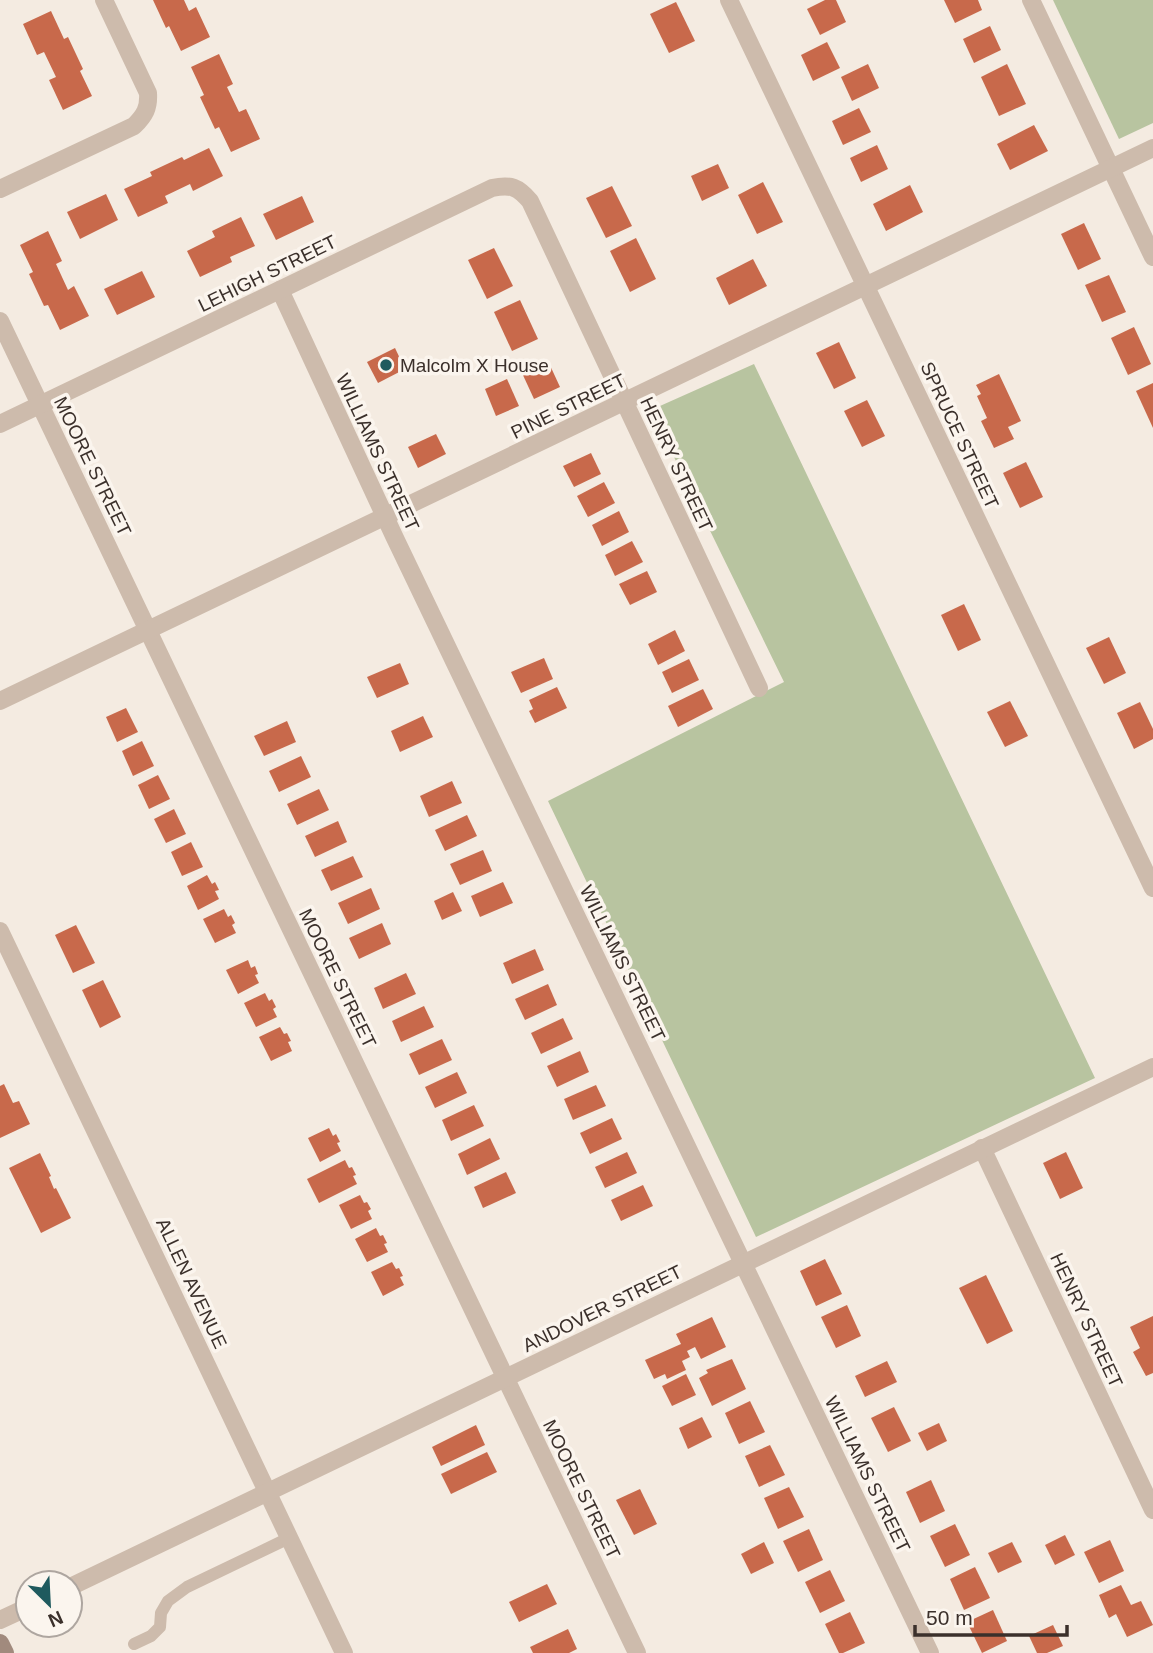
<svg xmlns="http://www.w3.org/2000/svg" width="1153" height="1653" viewBox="0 0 1153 1653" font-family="Arial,sans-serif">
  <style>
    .green { fill: #b8c4a0 }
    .building { fill: #c8694b }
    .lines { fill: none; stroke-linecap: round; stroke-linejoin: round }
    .service { stroke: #cdbbac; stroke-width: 12 }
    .minor { stroke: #cdbbac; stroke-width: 18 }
    .secondary { stroke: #a18a7d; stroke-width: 18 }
    .poi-dot { fill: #1f5a5e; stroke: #fbf5ee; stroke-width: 2.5 }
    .labels { text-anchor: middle; stroke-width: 7; stroke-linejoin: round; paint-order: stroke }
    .street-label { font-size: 19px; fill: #3b302b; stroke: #fbf5ee }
    .poi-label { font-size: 19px; fill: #3b302b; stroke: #fbf5ee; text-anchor: start }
  </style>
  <rect width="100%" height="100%" fill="#f4ebe1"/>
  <g class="green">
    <polygon points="1053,0 1153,0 1153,123 1119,139"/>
    <polygon points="754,364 1095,1078 756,1237 548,801 784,682 651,410"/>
  </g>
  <g class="building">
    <polygon points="153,0 184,0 189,11 196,7 210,37 181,51 169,26 166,28"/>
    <polygon points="825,0 836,0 846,22 820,35 807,9"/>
    <polygon points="944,0 978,0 982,10 955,23"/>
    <polygon points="676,2 695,41 669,53 650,14"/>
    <polygon points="51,11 64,39 68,37 83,69 80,71 92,96 63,110 49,80 56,77 44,52 37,55 23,24"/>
    <polygon points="990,26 1001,50 974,63 963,39"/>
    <polygon points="827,42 840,68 813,81 801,55"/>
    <polygon points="219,54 233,84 227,87 239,112 246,109 260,139 231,152 219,127 215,129 200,97 204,95 191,67"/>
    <polygon points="868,64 879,88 852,101 841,77"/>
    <polygon points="1007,64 1026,104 999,116 981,77"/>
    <polygon points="859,108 871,132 843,145 832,121"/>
    <polygon points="1034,125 1048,151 1010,170 997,144"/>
    <polygon points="877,145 888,169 861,182 850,158"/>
    <polygon points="209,148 223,176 193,191 190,184 165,196 168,203 138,217 124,189 152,176 150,172 182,157 184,160"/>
    <polygon points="718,164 729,188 702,201 691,176"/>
    <polygon points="763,182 783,222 757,234 738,195"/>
    <polygon points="910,185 923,212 886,231 873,204"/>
    <polygon points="612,186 632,226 606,238 586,198"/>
    <polygon points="106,194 118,220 80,239 67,212"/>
    <polygon points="302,196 314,222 276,240 263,214"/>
    <polygon points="241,217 255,246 230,257 232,262 200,277 187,251 215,237 212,231"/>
    <polygon points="1084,223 1101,259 1078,270 1061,234"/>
    <polygon points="48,231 62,261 56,264 68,290 74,286 89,316 60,330 48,305 44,306 29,274 33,272 20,245"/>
    <polygon points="636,238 656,279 630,292 610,251"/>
    <polygon points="494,248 513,286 487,299 468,260"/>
    <polygon points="753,259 767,286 729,305 716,278"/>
    <polygon points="142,271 155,297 117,315 104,289"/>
    <polygon points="1109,275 1126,312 1102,322 1085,285"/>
    <polygon points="520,300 538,339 512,351 494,312"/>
    <polygon points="1134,327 1151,364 1128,375 1111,338"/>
    <polygon points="839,342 856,378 834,389 816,353"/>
    <polygon points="395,348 405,369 378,383 367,362"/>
    <polygon points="548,361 560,387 534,399 522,373"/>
    <polygon points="999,374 1021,421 1008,427 1014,439 994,448 981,421 987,418 977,396 981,394 976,385"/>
    <polygon points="507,379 519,406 496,416 485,389"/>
    <polygon points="1153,383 1153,428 1136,391"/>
    <polygon points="867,400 885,436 862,447 844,411"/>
    <polygon points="436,434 446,454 418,468 408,447"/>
    <polygon points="591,453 601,474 574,487 563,466"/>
    <polygon points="1026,462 1043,497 1020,508 1003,473"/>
    <polygon points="604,482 615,503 588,517 577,496"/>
    <polygon points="619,511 629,532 602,546 592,525"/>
    <polygon points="632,541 643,562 615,576 605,555"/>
    <polygon points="647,571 657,592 630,605 619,584"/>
    <polygon points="964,604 981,640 958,651 941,615"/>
    <polygon points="675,630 685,651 658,665 648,644"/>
    <polygon points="1109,637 1126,673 1104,684 1086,648"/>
    <polygon points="544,658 553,679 521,693 511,672"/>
    <polygon points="689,659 699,680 672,693 662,672"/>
    <polygon points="400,663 409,684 377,698 367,677"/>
    <polygon points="557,687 567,708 535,723 529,711 533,709 529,700"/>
    <polygon points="703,689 713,709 678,727 668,706"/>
    <polygon points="1010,701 1028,736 1005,747 987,712"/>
    <polygon points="1140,702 1153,729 1153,739 1134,749 1117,713"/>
    <polygon points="126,708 138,732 117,742 106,717"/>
    <polygon points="423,716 433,737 400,752 391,731"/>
    <polygon points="287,721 296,742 264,756 254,736"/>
    <polygon points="142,741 154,766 133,776 122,751"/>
    <polygon points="301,756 311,777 279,792 269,771"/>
    <polygon points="158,775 170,799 149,809 138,785"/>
    <polygon points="452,781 462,803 429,817 420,796"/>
    <polygon points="319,789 329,810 297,825 287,804"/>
    <polygon points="174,809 186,834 166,843 154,819"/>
    <polygon points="467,815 477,836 445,851 435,830"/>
    <polygon points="338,821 347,842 315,857 305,836"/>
    <polygon points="191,842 203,867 182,876 171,852"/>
    <polygon points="483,850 492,871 460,885 450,864"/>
    <polygon points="353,856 363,877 331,891 321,870"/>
    <polygon points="207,875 212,884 215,882 219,890 215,891 219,899 198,910 187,886"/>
    <polygon points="503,882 513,903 480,917 471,896"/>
    <polygon points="371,888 380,909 348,924 338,903"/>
    <polygon points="453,892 462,911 442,920 434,901"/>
    <polygon points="224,909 228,917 231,915 235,923 232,925 236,933 215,943 203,919"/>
    <polygon points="382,923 391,944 359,959 349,938"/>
    <polygon points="76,925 95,963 73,973 55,935"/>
    <polygon points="535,949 544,970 512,984 503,963"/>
    <polygon points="248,960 251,968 255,966 258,974 255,975 259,983 238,994 226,970"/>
    <polygon points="406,973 416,994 383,1009 374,988"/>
    <polygon points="103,980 121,1017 100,1028 82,990"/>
    <polygon points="548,984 557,1005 525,1020 515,999"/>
    <polygon points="265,993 269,1001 272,999 276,1007 273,1009 277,1017 256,1027 244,1003"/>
    <polygon points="424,1006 434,1027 401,1042 392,1021"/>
    <polygon points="563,1018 573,1039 541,1054 531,1033"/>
    <polygon points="280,1027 284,1034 287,1033 291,1041 288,1042 292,1051 271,1061 259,1037"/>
    <polygon points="442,1039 452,1060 419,1075 409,1054"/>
    <polygon points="580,1051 589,1072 557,1087 547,1066"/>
    <polygon points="457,1072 467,1093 435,1108 425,1087"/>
    <polygon points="4,1084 13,1103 19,1101 30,1124 0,1138 0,1086"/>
    <polygon points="596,1085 606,1106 573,1120 564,1099"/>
    <polygon points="474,1105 484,1126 451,1141 442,1120"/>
    <polygon points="612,1118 622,1139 590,1154 580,1133"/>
    <polygon points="329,1128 333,1136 336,1134 340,1142 337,1143 341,1151 320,1162 308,1138"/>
    <polygon points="490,1138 500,1159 467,1175 458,1154"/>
    <polygon points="627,1152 637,1173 605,1188 595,1167"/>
    <polygon points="1066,1152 1083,1188 1060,1199 1043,1163"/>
    <polygon points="40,1153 51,1176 49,1177 54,1189 56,1188 71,1218 41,1233 9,1168"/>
    <polygon points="345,1160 349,1168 352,1167 356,1175 353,1176 357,1184 319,1203 307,1179"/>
    <polygon points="506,1172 516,1193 483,1208 474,1187"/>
    <polygon points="643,1185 653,1206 621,1221 611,1200"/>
    <polygon points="360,1195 364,1203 367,1202 371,1209 368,1211 372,1219 351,1229 339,1205"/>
    <polygon points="376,1228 380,1236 383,1235 387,1243 384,1244 388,1252 367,1262 355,1239"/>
    <polygon points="825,1259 842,1294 816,1306 800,1271"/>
    <polygon points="392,1262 396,1269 399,1268 403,1276 400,1277 404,1285 383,1296 371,1272"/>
    <polygon points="986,1275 1013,1331 987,1344 959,1288"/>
    <polygon points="847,1305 861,1336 836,1348 821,1317"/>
    <polygon points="1153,1316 1153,1373 1146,1376 1133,1352 1140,1348 1130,1327"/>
    <polygon points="712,1317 726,1347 701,1359 695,1347 687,1351 690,1357 682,1361 686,1370 667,1379 665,1374 654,1379 645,1360 681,1344 676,1334"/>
    <polygon points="732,1359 746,1389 712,1406 699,1378 708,1373 706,1370"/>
    <polygon points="887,1361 897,1382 865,1397 855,1376"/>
    <polygon points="686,1374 696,1395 672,1406 662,1386"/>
    <polygon points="750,1401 765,1432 739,1444 725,1413"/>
    <polygon points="894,1407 911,1441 888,1452 871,1418"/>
    <polygon points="702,1417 712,1437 688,1449 679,1428"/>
    <polygon points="939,1423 947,1441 927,1451 918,1433"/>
    <polygon points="476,1425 485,1445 441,1466 432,1447"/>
    <polygon points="770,1445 785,1475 759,1487 745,1456"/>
    <polygon points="487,1452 497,1472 451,1494 441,1474"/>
    <polygon points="931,1480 945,1511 920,1523 906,1492"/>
    <polygon points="789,1487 804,1517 778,1529 764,1498"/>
    <polygon points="640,1489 657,1524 634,1535 616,1500"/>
    <polygon points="955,1524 970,1555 945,1567 930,1536"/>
    <polygon points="809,1529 823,1560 798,1572 783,1541"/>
    <polygon points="1065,1535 1075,1555 1055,1565 1045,1545"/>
    <polygon points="1110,1540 1124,1571 1099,1583 1084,1552"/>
    <polygon points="764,1542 774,1563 751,1574 741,1554"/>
    <polygon points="1012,1542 1022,1562 998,1573 988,1553"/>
    <polygon points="975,1567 990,1598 964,1610 950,1579"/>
    <polygon points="830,1570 845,1601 820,1613 805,1582"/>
    <polygon points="547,1584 557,1604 519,1622 509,1602"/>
    <polygon points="1121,1585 1131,1605 1141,1601 1153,1625 1127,1637 1116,1614 1109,1618 1099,1595"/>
    <polygon points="993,1610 1007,1641 982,1653 967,1622"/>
    <polygon points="850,1612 865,1643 843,1653 839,1653 825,1624"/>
    <polygon points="1053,1625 1063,1646 1047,1653 1037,1653 1029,1636"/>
    <polygon points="568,1629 577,1649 569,1653 533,1653 530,1647"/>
  </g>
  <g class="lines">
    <polyline class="service" points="134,1644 151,1636 160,1627 161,1613 168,1601 187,1587 289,1538"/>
    <g class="minor">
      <polyline points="729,0 1153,888"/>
      <polyline points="1031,0 1153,257"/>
      <path d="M 0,189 L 134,126 C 145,115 149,108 148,93 L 104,0"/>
      <polyline points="280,290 394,536 930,1653"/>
      <polyline points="0,321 637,1653"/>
      <path d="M 0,424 L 492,188 C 511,184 518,187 530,201 L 759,688"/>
      <polyline points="0,701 1153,148"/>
      <polyline points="0,931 344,1653"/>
      <polyline points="982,1148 1153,1510"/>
      <polyline points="70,1587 1153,1067"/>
      <polyline points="0,1620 28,1607"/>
    </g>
    <polyline class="secondary" points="0,1643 5,1653"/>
  </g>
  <circle class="poi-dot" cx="386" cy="365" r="7"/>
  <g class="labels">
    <g class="street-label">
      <text transform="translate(267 273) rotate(-26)" y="7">LEHIGH STREET</text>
      <text transform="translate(568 406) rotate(-26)" y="7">PINE STREET</text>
      <text transform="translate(960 435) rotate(65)" y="7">SPRUCE STREET</text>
      <text transform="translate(378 452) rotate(65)" y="7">WILLIAMS STREET</text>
      <text transform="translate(677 464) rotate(65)" y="7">HENRY STREET</text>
      <text transform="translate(93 466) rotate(64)" y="7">MOORE STREET</text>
      <text transform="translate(623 963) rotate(64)" y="7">WILLIAMS STREET</text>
      <text transform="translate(338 978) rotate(64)" y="7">MOORE STREET</text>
      <text transform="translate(192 1283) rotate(65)" y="7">ALLEN AVENUE</text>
      <text transform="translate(602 1308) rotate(-26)" y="7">ANDOVER STREET</text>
      <text transform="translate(1087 1320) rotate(65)" y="7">HENRY STREET</text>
      <text transform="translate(868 1474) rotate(64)" y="7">WILLIAMS STREET</text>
      <text transform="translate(582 1489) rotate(64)" y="7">MOORE STREET</text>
    </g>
    <g class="poi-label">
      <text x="400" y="372">Malcolm X House</text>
    </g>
  </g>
  <g transform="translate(49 1604) rotate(156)"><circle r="33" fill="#fbf5ee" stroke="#aea6a0" stroke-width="2"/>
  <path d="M0-5L12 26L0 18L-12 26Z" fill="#1f5a5e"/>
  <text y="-10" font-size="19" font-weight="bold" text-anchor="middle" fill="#3b302b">N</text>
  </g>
  <path d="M915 1625v10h152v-10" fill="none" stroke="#3b302b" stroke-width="3.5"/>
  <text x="926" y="1625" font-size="21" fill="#3b302b" stroke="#fbf5ee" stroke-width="5" paint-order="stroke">50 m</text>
</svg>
